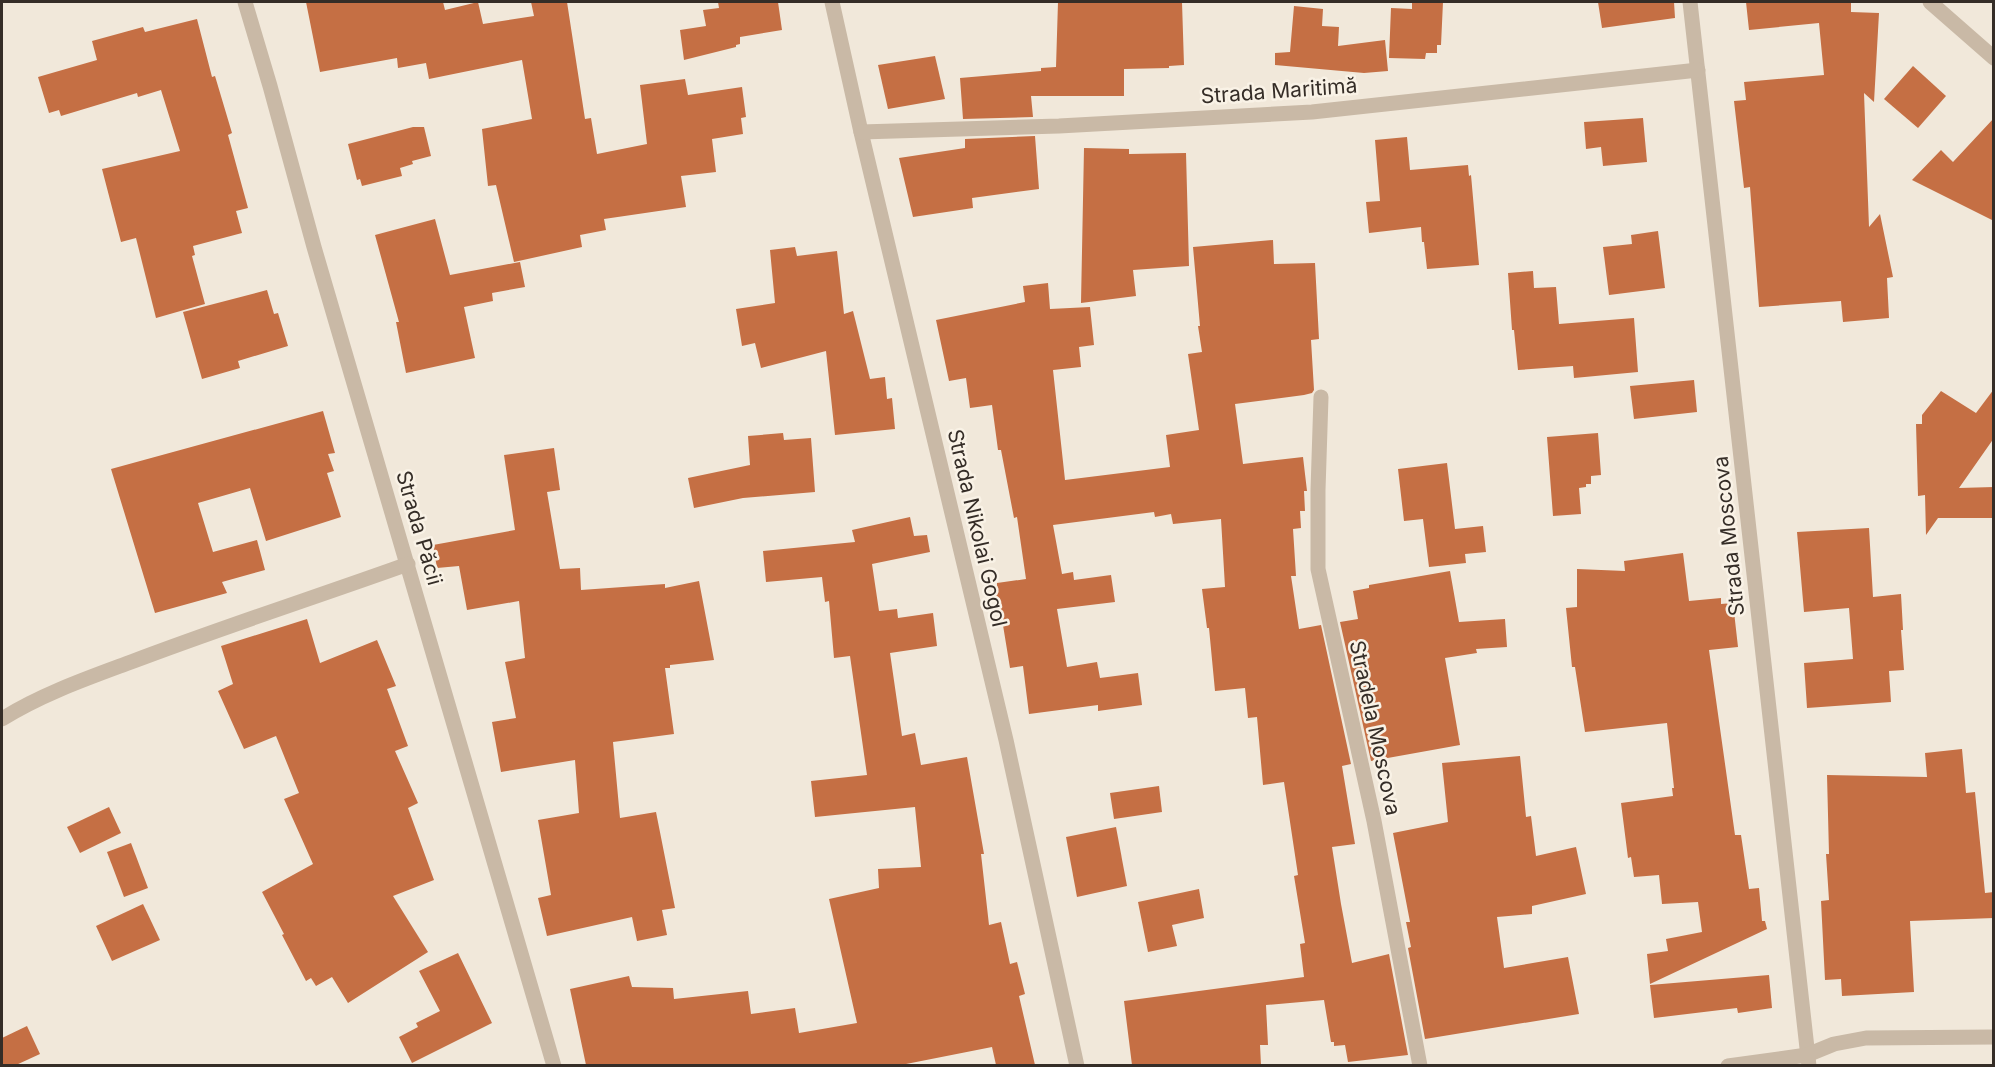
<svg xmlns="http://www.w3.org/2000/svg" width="1995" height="1067" viewBox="0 0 1995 1067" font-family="Inter,sans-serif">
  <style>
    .building { fill: #c56f44 }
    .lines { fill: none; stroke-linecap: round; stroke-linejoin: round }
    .street { stroke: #c9b9a6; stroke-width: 15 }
    .labels { text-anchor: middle; stroke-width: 5; stroke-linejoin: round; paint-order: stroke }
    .street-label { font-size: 21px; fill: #352d27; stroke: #f9f2e6 }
  </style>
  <rect width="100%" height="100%" fill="#f1e8da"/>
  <g class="building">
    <polygon points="306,2 443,2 445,10 478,2 483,24 534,16 531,2 567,2 585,119 591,118 597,154 647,144 640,85 685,79 688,95 742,87 746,117 741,118 743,134 712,139 716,172 681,176 686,207 604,219 606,230 580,235 582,247 514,262 496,185 488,186 482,129 532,119 522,60 429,79 426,63 398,68 397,58 320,72"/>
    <polygon points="718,2 778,2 782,30 740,37 740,44 736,45 736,47 684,60 680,30 706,26 703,10 719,8"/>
    <polygon points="1058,2 1182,2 1184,65 1169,66 1169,68 1124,69 1124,96 1031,96 1033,117 963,119 960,78 1041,71 1041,68 1056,67"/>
    <polygon points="1412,2 1443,2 1441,45 1437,45 1437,53 1426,53 1425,59 1389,58 1391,8 1412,9"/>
    <polygon points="1598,2 1674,2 1675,18 1602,28"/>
    <polygon points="1746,2 1851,2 1851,12 1879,13 1874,102 1864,93 1869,227 1880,214 1893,277 1887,278 1889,318 1843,322 1841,301 1759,307 1750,187 1744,188 1734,101 1746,100 1744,82 1824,75 1819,23 1749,30"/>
    <polygon points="1294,6 1323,9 1322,26 1339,27 1338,46 1385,40 1388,71 1364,73 1275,65 1275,53 1290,52"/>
    <polygon points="197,19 212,77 215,76 232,133 228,135 248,208 236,211 242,233 193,246 195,255 192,256 205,304 156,318 136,238 121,242 102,169 180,151 161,90 138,97 137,93 61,116 59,110 49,113 38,77 97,60 92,41 143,27 145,32"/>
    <polygon points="935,56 945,99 888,109 878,65"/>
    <polygon points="1913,66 1946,96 1918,128 1884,99"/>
    <polygon points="1643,118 1647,162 1603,166 1601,147 1586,149 1584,122"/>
    <polygon points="1994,118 1994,221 1912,180 1941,150 1953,162"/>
    <polygon points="413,127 424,127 431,156 412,161 413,164 400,168 402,176 362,186 360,179 357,180 348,144"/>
    <polygon points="1035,136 1039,189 972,198 973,208 913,217 899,158 965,148 965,139"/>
    <polygon points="1407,137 1410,170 1468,165 1469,176 1471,175 1479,265 1427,269 1424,242 1422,242 1421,227 1369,233 1366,202 1380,201 1375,140"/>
    <polygon points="1084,148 1129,149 1129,154 1186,153 1189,266 1133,270 1136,296 1081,303"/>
    <polygon points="435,219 450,275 520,262 525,287 492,293 493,301 464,307 475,358 406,373 396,322 399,322 375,235"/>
    <polygon points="1658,231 1665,288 1609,295 1603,247 1632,244 1631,235"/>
    <polygon points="1273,240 1274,264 1315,263 1319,339 1311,340 1314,390 1312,393 1304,395 1235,404 1243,464 1303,457 1307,491 1304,491 1305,511 1300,511 1301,528 1293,529 1296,576 1291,576 1299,629 1321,625 1351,764 1342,766 1355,844 1332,847 1341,904 1352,963 1389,954 1408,1055 1348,1062 1345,1045 1334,1046 1334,1042 1331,1042 1324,1000 1266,1005 1268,1045 1260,1045 1261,1065 1132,1065 1124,1001 1304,977 1300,944 1305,943 1294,876 1298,875 1284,782 1263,785 1257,717 1248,718 1245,688 1215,691 1209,628 1207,628 1202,589 1225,587 1221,519 1173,524 1171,514 1155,517 1154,512 1053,525 1062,574 1073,572 1074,580 1111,575 1115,602 1057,609 1067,667 1097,662 1100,678 1138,673 1142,705 1098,711 1098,705 1029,714 1023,666 1010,668 1001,613 998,613 995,587 997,586 997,583 1026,579 1017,517 1014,518 1001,450 998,450 992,405 970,408 966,378 949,381 936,320 1025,302 1023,286 1048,283 1050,309 1090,307 1094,345 1079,347 1081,367 1053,370 1065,480 1170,467 1166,435 1199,430 1188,354 1202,352 1198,326 1200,326 1193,247"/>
    <polygon points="795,247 797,256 837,251 844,314 853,311 870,379 885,377 887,399 892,398 895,429 835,435 826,351 761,368 755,343 742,346 736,309 775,303 770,250"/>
    <polygon points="1533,271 1534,288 1556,287 1559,324 1634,318 1638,372 1574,378 1573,366 1518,370 1514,330 1512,330 1508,273"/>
    <polygon points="267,290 274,314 278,313 288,346 238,361 240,368 202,379 183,312"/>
    <polygon points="1694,380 1697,412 1634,419 1630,386"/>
    <polygon points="1994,389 1994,438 1959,488 1994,487 1994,518 1938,518 1926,535 1925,495 1918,496 1916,424 1922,424 1922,415 1941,391 1976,413"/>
    <polygon points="323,411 335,453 328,454 334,471 327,473 341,517 266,541 250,488 198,503 213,552 257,540 265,570 222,582 227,593 155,613 111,469"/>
    <polygon points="783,433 784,440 811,438 815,492 743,498 694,508 688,478 750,465 748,436"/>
    <polygon points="1598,433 1601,475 1591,476 1591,484 1586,484 1586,487 1579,488 1581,514 1553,516 1547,437"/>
    <polygon points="554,448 560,490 547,492 560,569 580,568 581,590 665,584 665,588 699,581 714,660 670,665 670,668 665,668 674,734 613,742 620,818 656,812 675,908 662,910 667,935 637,941 632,917 547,936 538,898 551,895 538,820 579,813 575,760 501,772 492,722 516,718 505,662 525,658 519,601 467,610 459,566 437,568 433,545 515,530 504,455"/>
    <polygon points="1447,463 1455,529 1483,526 1486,552 1465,554 1466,563 1429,567 1423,519 1404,521 1398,469"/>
    <polygon points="910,517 914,536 927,535 930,552 872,564 879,611 897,609 898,618 933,613 937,646 890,653 902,736 915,733 921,765 967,757 984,854 981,854 989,925 1001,922 1010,964 1017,962 1025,994 1019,996 1035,1065 996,1065 992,1047 901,1065 586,1065 570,989 629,976 632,987 673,988 674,999 748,991 751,1014 795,1008 799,1033 857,1023 829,899 879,888 878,869 921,867 915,807 815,817 811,781 867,775 850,656 834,658 829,601 825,602 822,577 766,582 763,551 855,542 852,530"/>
    <polygon points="1869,528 1873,597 1901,594 1903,630 1901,630 1904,670 1889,671 1891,702 1807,708 1804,663 1853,659 1849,608 1804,612 1797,532"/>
    <polygon points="1683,553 1689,601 1721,598 1721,604 1733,603 1738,647 1709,650 1735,835 1741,835 1749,889 1759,888 1762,921 1765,921 1767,929 1650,984 1647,954 1668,951 1666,939 1702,932 1698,902 1662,904 1659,875 1634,877 1631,857 1628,858 1621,803 1673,796 1672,788 1674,788 1667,723 1585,732 1575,667 1572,667 1566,608 1577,607 1577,569 1625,571 1624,561"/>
    <polygon points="1450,571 1459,622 1505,619 1507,647 1476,649 1477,653 1445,658 1460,745 1371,761 1340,622 1358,619 1353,591 1369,588 1369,585"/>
    <polygon points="307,619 320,663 377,640 396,686 387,689 408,746 395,751 418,803 408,808 434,880 393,896 428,952 348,1003 332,977 316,986 311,978 306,981 282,935 284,934 262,892 313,864 284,799 299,793 276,736 244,749 218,691 233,684 221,646"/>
    <polygon points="1962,749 1966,793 1975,792 1985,893 1994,892 1994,918 1910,921 1914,992 1842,996 1841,979 1825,980 1821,901 1829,900 1826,854 1829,854 1827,775 1927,777 1925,753"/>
    <polygon points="1520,756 1526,817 1531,816 1536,856 1576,847 1586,894 1532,906 1532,914 1497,917 1504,968 1568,957 1579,1014 1425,1039 1408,948 1411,947 1406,922 1410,922 1393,833 1448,822 1442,763"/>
    <polygon points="1159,786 1162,812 1114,819 1110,793"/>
    <polygon points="109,807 121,833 80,853 67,827"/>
    <polygon points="1116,827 1127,886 1077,897 1066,837"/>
    <polygon points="131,843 148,888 124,897 107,852"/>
    <polygon points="1199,889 1204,918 1172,925 1177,946 1148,952 1138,902"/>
    <polygon points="143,904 160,940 112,961 96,926"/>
    <polygon points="458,953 492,1023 412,1063 399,1037 418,1027 416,1023 440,1011 419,971"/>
    <polygon points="1769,975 1772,1008 1738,1013 1737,1008 1654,1018 1650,985"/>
    <polygon points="27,1026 40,1054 16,1065 2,1065 2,1038"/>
  </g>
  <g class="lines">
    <g class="street">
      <polyline points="245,2 270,86 314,247 554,1066"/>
      <polyline points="832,2 861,132 1006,740 1077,1066"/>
      <polyline points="1690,2 1809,1066"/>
      <polyline points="1930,2 1994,58"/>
      <polyline points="861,132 1059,126 1312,112 1698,70"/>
      <polyline points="1321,397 1318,490 1318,569 1374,821 1420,1066"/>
      <path d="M 2,719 C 42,694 88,678 131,662 C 223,627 316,597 408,564"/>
      <polyline points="1728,1066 1807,1055 1834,1044 1866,1038 1994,1037"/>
    </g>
  </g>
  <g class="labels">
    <g class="street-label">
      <text transform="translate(1279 91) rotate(-4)" y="7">Strada Maritimă</text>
      <text transform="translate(419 528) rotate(74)" y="7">Strada Păcii</text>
      <text transform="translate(977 528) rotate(77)" y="7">Strada Nikolai Gogol</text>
      <text transform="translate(1729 536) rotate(-96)" y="7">Strada Moscova</text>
      <text transform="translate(1375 728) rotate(78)" y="7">Stradela Moscova</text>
    </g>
  </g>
  <rect width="1995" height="1067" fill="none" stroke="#352d27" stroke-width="6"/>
</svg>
